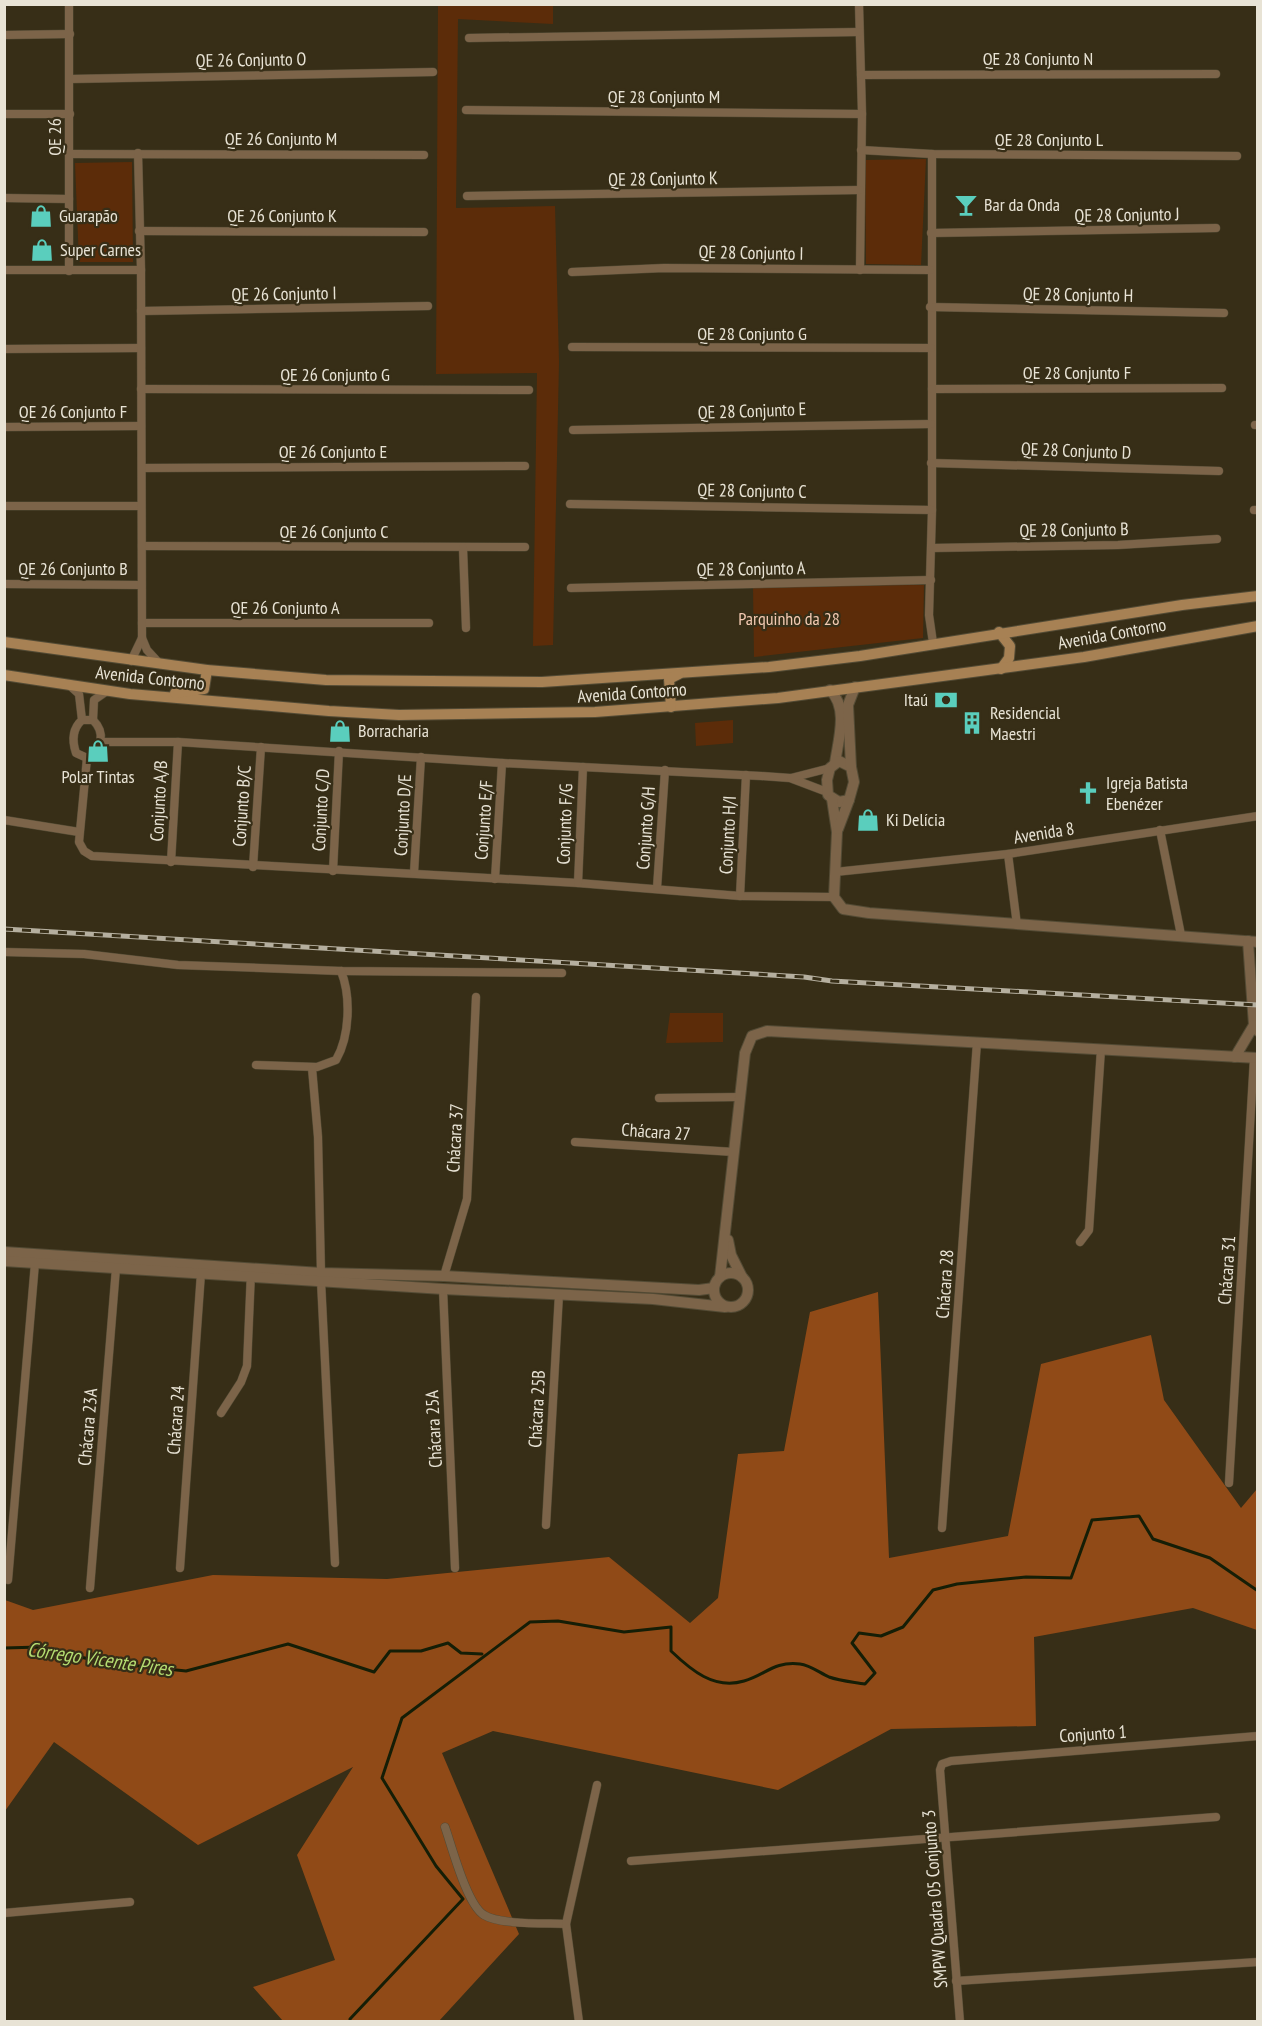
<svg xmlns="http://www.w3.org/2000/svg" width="1262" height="2026" viewBox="0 0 1262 2026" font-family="'PT Sans Narrow',sans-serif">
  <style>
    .green { fill: #5c2c09 }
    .forest { fill: #904a17 }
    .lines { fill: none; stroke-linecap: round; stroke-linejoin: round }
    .stream { stroke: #151e06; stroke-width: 3 }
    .minor-casing { stroke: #534b35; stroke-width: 9 }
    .tertiary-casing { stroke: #534b35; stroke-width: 12 }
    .secondary-casing { stroke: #534b35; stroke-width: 12 }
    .minor { stroke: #7c6449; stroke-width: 8 }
    .tertiary { stroke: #7c6449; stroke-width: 10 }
    .secondary { stroke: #a78154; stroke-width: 10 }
    .rail-casing { stroke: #b5af9f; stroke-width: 5 }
    .rail { stroke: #372e17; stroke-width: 3; stroke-dasharray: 9; stroke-linecap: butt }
    .labels { text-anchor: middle; stroke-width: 4.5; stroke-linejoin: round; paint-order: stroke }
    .street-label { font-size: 18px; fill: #e8e3d5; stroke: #372e17 }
    .poi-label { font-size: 18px; fill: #e8e3d5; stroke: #372e17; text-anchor: start }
    .park-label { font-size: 18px; fill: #f3cab2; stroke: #372e17 }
    .water-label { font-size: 20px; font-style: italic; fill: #b4dc71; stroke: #372e17 }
  </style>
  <rect width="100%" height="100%" fill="#372e17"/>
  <g class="green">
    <polygon points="438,5 553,5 553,24 458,19 456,208 555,206 559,362 553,645 533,646 537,373 436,374"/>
    <polygon points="926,159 921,265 866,264 865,160"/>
    <polygon points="132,162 133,262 79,262 75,163"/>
    <polygon points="924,585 923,638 754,657 753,586"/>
    <polygon points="733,720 733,743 696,746 695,723"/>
    <polygon points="670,1013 723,1013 723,1042 666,1043"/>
  </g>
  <polygon class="forest" points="878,1292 889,1558 1008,1536 1041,1364 1151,1335 1164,1400 1241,1508 1257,1489 1257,1630 1193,1608 1034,1637 1036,1726 891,1729 778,1790 493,1731 442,1753 519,1934 439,2021 283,2021 253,1987 335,1960 297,1855 353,1767 198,1845 54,1742 5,1811 5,1600 33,1610 213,1575 387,1579 609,1557 690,1623 718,1598 738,1454 784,1451 810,1312"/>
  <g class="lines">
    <g class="stream">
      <polyline points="4,1648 40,1647 101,1662 186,1671 288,1644 374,1672 390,1651 421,1651 448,1643 461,1653 482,1654"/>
      <path d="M 350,2022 L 350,2019 L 463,1899 L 436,1866 L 382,1778 L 402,1718 L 530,1622 L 558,1621 L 624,1632 L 671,1627 L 671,1651 C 691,1670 714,1690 744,1681 C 766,1675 773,1661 800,1664 C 810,1665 820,1673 829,1677 C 840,1681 854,1682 865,1684 L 875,1673 L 852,1643 L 859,1633 L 881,1636 L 903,1627 L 933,1590 L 957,1584 L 1026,1577 L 1071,1578 L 1092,1520 L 1139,1516 L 1153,1539 L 1210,1558 L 1258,1591"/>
    </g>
    <g class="minor-casing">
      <g id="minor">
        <polyline points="859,4 862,114 860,270"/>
        <polyline points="4,35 70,34"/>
        <polyline points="469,38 859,32"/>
        <polyline points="861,75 1216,74"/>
        <polyline points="70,79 433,72"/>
        <polyline points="466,110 862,114"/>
        <polyline points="4,114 70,114"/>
        <polyline points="861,150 932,154 1237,156"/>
        <polyline points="70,154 424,155"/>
        <polyline points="932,154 932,510 929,615 933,643"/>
        <polyline points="467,196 860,190"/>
        <polyline points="4,198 69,199"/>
        <polyline points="139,231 424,232"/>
        <polyline points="931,233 1216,228"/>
        <polyline points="4,270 141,270"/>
        <polyline points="69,271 69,4"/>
        <polyline points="572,272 664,268 930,270"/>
        <polyline points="930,307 1224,313"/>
        <polyline points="141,311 428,306"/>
        <polyline points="572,347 931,348"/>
        <polyline points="4,349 141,348"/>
        <polyline points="141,389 529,390"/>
        <polyline points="932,389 1222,388"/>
        <polyline points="1255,425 1258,425"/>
        <polyline points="4,427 141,426"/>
        <polyline points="573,430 931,424"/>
        <polyline points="931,463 1219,471"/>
        <polyline points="142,468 525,466"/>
        <polyline points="570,504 932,510"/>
        <polyline points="4,506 141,506"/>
        <polyline points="1254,510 1258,510"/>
        <polyline points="142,546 525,547"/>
        <polyline points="463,548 466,628"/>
        <polyline points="932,548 1118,545 1217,539"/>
        <polyline points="4,584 141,585"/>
        <polyline points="571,588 931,580"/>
        <polyline points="142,623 429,623"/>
        <polyline points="142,638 147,650 160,664"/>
        <polyline points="131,661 142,638 141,270 138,153"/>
        <path d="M 69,685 L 79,694 L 82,720 C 72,729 72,741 76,753 L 87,758 C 102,749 106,733 93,720 L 82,720"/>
        <polyline points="93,720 94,700 107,691"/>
        <polyline points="101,742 178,742 502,763 761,776 790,778 827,792"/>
        <polyline points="87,758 79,842 84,851 92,856 578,883 740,896 834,897"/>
        <polyline points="791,778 830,768"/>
        <polyline points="4,820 79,832"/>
        <polyline points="1160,830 1181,935"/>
        <polyline points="1008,854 1017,925"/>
        <polyline points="171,862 178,742"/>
        <polyline points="253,867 261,747"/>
        <polyline points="333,871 339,751"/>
        <polyline points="835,872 1008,854 1258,816"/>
        <polyline points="414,873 421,757"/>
        <polyline points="495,879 502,763"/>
        <polyline points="578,883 583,767"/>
        <polyline points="657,888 665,770"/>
        <polyline points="740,896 746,775"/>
        <polyline points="4,952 84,954 178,965 341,971 562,973"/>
        <path d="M 256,1065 L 317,1067 L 336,1060 C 350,1036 351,996 341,971"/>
        <polyline points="312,1068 318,1137 321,1273"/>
        <polyline points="659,1098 740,1097"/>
        <polyline points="575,1142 734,1152"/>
        <polyline points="1080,1242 1089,1230 1101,1049"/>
        <polyline points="444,1276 467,1199 476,997"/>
        <polyline points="321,1281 335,1563"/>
        <polyline points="443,1289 455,1568"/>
        <polyline points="221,1413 241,1382 247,1366 251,1272"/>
        <polyline points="1229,1483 1254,1058"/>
        <polyline points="546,1525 559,1294"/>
        <polyline points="942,1528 977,1042"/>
        <polyline points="180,1568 201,1273"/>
        <polyline points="8,1580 35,1263"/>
        <polyline points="90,1588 116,1268"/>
        <path d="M 445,1827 C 452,1847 467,1905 484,1915 C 500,1925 546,1923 566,1924"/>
        <polyline points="631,1861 1216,1817"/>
        <polyline points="4,1913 130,1902"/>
        <polyline points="956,1981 1258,1962"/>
        <polyline points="579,2022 566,1924 597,1785"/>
        <polyline points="960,2022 940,1770 942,1764 951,1761 1258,1736"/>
      </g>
    </g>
    <g class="tertiary-casing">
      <g id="tertiary">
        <path d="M 830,690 C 849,708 838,741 835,763"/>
        <polygon points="839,761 851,767 854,782 849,800 839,802 828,795 827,780 830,768"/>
        <polyline points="851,767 848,705 855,687"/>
        <polyline points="832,799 837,832 834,897 843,909 869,913 1258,942"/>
        <polyline points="838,829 849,800"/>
        <polyline points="1248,941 1254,1025 1258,1031"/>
        <polyline points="1235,1057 1254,1025"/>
        <polyline points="728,1240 731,1255 742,1277"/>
        <polyline points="4,1252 321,1273 444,1276 699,1290 714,1288"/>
        <polyline points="4,1261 443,1289 653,1299 725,1307"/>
        <circle cx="731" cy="1290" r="17"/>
        <polyline points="720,1277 745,1053 752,1036 767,1031 1258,1058"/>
      </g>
    </g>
    <g class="secondary-casing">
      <g id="secondary">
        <polyline points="999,632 1010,646 1009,658 1001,669"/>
        <polyline points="4,642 207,670 326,680 542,682 769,667 860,656 1182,605 1258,596"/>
        <polyline points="4,675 130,694 329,711 399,715 595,712 778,698 1084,657 1258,626"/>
        <polyline points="175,693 204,689 207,670"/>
        <polyline points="671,707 669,679 679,674"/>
      </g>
    </g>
    <use href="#minor" class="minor"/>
    <use href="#tertiary" class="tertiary"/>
    <use href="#secondary" class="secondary"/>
    <g class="rail-casing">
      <polyline id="rail" points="4,929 804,977 832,981 1258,1005"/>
    </g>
    <use href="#rail" class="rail"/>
  </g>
  <defs>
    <g id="bar-bare" transform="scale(1.8)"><path d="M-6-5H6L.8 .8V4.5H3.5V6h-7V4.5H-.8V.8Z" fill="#5acebd" stroke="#372e17" stroke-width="2.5" paint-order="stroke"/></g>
    <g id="shop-bare" transform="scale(1.8)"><path d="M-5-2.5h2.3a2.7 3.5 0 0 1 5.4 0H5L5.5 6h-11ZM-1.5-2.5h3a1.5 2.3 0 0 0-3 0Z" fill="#5acebd" stroke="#372e17" stroke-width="2.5" paint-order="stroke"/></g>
    <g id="bank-bare" transform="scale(1.8)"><path d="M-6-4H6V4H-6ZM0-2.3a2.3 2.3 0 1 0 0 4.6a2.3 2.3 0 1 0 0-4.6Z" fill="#5acebd" stroke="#372e17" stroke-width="2.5" paint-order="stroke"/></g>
    <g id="building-bare" transform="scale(1.8)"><path d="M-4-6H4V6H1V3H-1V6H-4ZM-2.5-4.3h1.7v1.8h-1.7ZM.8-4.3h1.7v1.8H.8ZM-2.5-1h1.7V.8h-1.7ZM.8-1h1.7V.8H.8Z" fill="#5acebd" stroke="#372e17" stroke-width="2.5" paint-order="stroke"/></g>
    <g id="church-bare" transform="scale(1.8)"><path d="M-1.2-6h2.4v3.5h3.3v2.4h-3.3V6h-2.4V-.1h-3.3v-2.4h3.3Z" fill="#5acebd" stroke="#372e17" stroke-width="2.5" paint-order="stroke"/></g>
  </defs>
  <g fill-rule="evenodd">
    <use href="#bar-bare" x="966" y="205"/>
    <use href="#shop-bare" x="41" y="216"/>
    <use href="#shop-bare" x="42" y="250"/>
    <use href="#bank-bare" x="946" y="700"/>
    <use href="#building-bare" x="972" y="723"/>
    <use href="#shop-bare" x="340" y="731"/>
    <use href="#shop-bare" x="98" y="751"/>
    <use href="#church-bare" x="1088" y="793"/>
    <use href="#shop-bare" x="868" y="820"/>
  </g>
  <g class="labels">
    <g class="street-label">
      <text x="1038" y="65">QE 28 Conjunto N</text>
      <text transform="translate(251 60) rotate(-1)" y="6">QE 26 Conjunto O</text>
      <text x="664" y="103">QE 28 Conjunto M</text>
      <text transform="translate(55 137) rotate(-90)" y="6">QE 26</text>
      <text x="281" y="145">QE 26 Conjunto M</text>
      <text x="1049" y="146">QE 28 Conjunto L</text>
      <text transform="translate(663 179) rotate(-1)" y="6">QE 28 Conjunto K</text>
      <text transform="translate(1127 215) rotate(-1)" y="6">QE 28 Conjunto J</text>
      <text x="282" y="222">QE 26 Conjunto K</text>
      <text transform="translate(751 253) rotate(1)" y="6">QE 28 Conjunto I</text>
      <text transform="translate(284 294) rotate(-1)" y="6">QE 26 Conjunto I</text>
      <text transform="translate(1078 295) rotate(1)" y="6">QE 28 Conjunto H</text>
      <text x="752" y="340">QE 28 Conjunto G</text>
      <text x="1077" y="379">QE 28 Conjunto F</text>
      <text x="335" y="381">QE 26 Conjunto G</text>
      <text transform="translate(752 411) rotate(-2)" y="6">QE 28 Conjunto E</text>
      <text x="73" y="418">QE 26 Conjunto F</text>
      <text transform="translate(1076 451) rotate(2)" y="6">QE 28 Conjunto D</text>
      <text x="333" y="458">QE 26 Conjunto E</text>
      <text transform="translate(752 491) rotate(1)" y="6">QE 28 Conjunto C</text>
      <text transform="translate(1074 530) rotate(-1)" y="6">QE 28 Conjunto B</text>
      <text x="334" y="538">QE 26 Conjunto C</text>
      <text x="73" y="575">QE 26 Conjunto B</text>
      <text transform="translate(751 569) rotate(-1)" y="6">QE 28 Conjunto A</text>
      <text x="285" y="614">QE 26 Conjunto A</text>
      <text transform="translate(1112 634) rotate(-10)" y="6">Avenida Contorno</text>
      <text transform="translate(150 678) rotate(6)" y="6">Avenida Contorno</text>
      <text transform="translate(632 693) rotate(-4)" y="6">Avenida Contorno</text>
      <text transform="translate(159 801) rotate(-87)" y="6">Conjunto A/B</text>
      <text transform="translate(242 806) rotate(-86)" y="6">Conjunto B/C</text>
      <text transform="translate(321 810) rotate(-87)" y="6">Conjunto C/D</text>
      <text transform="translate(403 815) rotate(-87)" y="6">Conjunto D/E</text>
      <text transform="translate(484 820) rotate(-86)" y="6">Conjunto E/F</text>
      <text transform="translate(565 824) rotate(-88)" y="6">Conjunto F/G</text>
      <text transform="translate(646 828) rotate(-86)" y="6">Conjunto G/H</text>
      <text transform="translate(1044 833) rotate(-9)" y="6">Avenida 8</text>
      <text transform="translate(728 835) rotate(-87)" y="6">Conjunto H/I</text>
      <text transform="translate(656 1132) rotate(4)" y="6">Chácara 27</text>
      <text transform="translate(455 1138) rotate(-87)" y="6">Chácara 37</text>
      <text transform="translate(1227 1270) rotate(-86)" y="6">Chácara 31</text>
      <text transform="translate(945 1284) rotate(-86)" y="6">Chácara 28</text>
      <text transform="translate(537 1409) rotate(-87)" y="6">Chácara 25B</text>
      <text transform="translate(176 1420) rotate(-86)" y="6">Chácara 24</text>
      <text transform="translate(88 1427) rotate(-85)" y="6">Chácara 23A</text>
      <text transform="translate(434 1429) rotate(-93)" y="6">Chácara 25A</text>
      <text transform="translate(1093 1734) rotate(-4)" y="6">Conjunto 1</text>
      <text transform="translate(935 1899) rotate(-94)" y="6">SMPW Quadra 05 Conjunto 3</text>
    </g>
    <g class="poi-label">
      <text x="984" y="211">Bar da Onda</text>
      <text x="59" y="222">Guarapão</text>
      <text x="60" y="256">Super Carnes</text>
      <text x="928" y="706" text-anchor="end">Itaú</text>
      <text x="990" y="719">Residencial<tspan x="990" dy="21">Maestri</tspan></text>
      <text x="358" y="737">Borracharia</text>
      <text x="98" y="783" text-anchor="middle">Polar Tintas</text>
      <text x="1106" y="789">Igreja Batista<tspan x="1106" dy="21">Ebenézer</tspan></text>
      <text x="886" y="826">Ki Delícia</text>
    </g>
    <g class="park-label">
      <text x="789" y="625">Parquinho da 28</text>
    </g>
    <g class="water-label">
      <text transform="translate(100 1659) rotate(8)" y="7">Córrego Vicente Pires</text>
    </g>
  </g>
  <rect width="1262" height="2026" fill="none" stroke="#e8e3d5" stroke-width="12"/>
</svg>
